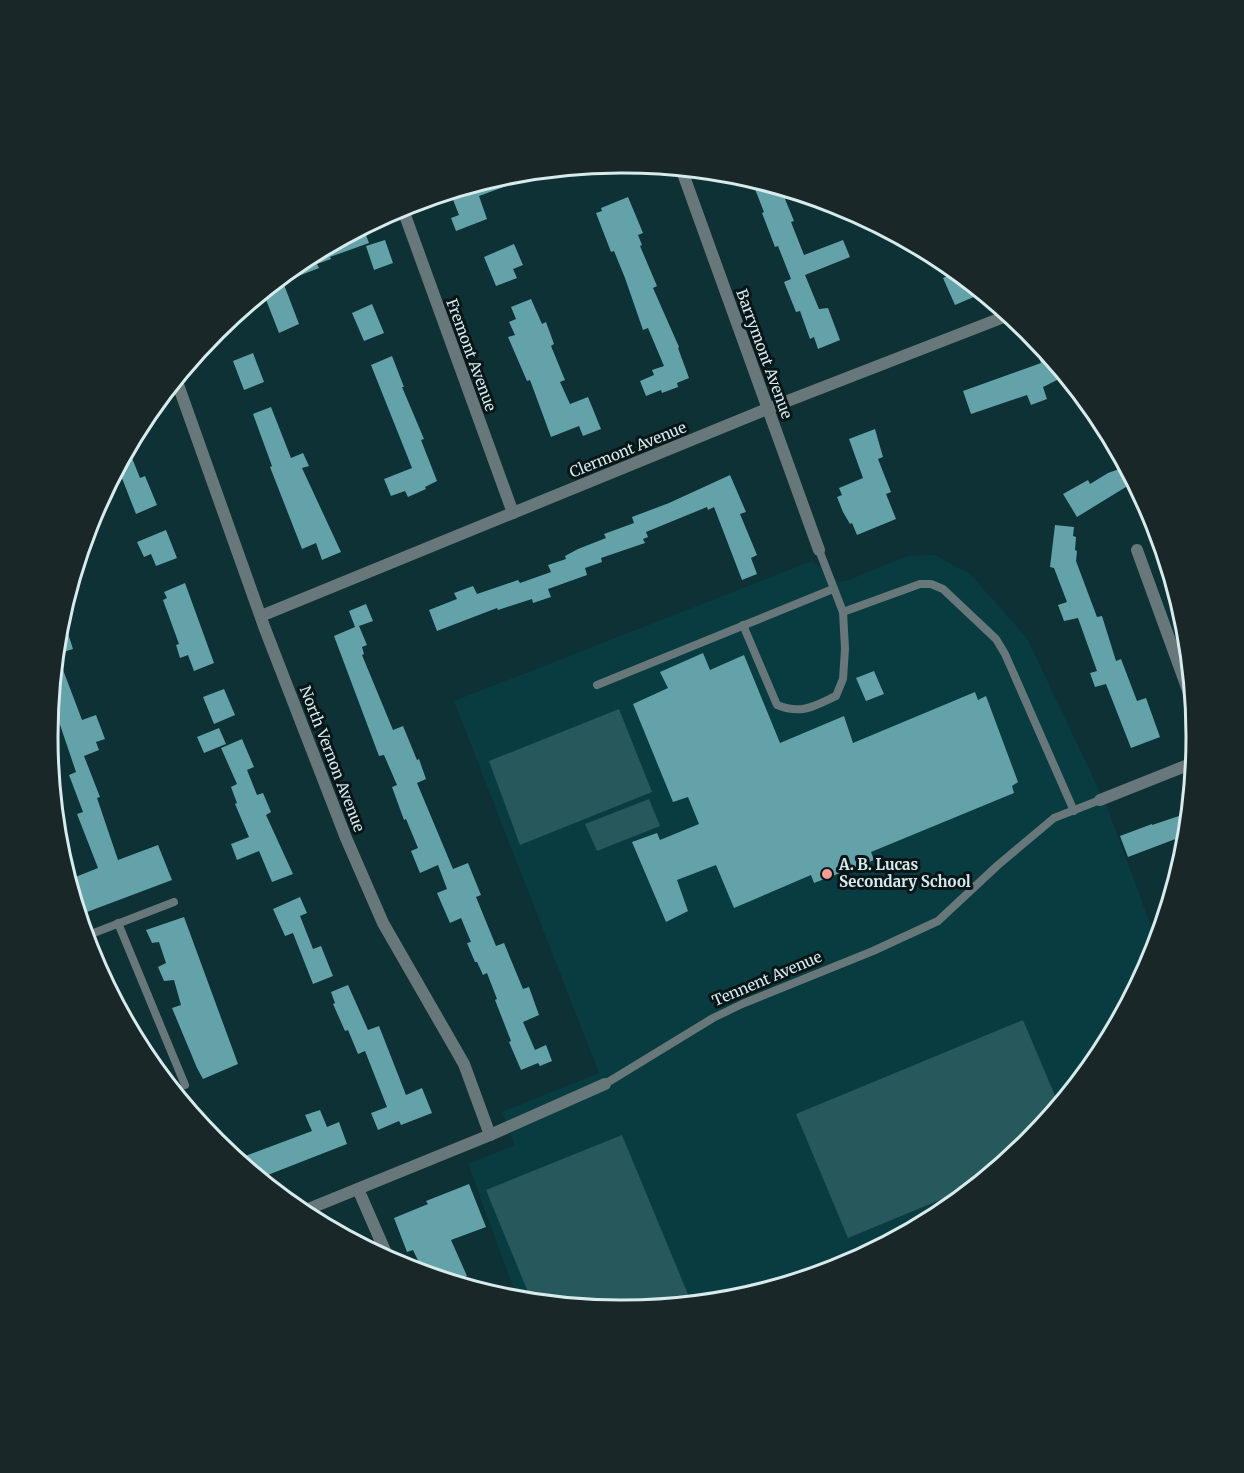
<svg xmlns="http://www.w3.org/2000/svg" width="1244" height="1473" viewBox="0 0 1244 1473" font-family="Merriweather,serif">
  <style>
    .built { fill: #093c40 }
    .green { fill: #26585c }
    .building { fill: #63a2a8 }
    .lines { fill: none; stroke-linecap: round; stroke-linejoin: round }
    .service { stroke: #687779; stroke-width: 8 }
    .minor { stroke: #687779; stroke-width: 12 }
    .poi-dot { fill: #f59c96; stroke: #081618; stroke-width: 2 }
    .labels { text-anchor: middle; stroke-width: 6; stroke-linejoin: round; paint-order: stroke }
    .street-label { font-size: 15px; fill: #d7eaec; stroke: #081618 }
    .poi-label { font-size: 15px; font-weight: bold; fill: #d7eaec; stroke: #081618; text-anchor: start }
    .rim { fill: none; stroke: #d7eaec; stroke-width: 3 }
  </style>
  <rect width="100%" height="100%" fill="#0d3135"/>
  <polygon class="built" points="935,555 971,575 1027,638 1107,807 1157,942 1152,956 1099,1056 1028,1143 941,1214 841,1267 734,1300 622,1310 518,1300 468,1164 515,1145 502,1112 599,1073 454,701 812,561 839,582 846,581 907,556"/>
  <g class="green">
    <polygon points="619,709 652,792 520,845 489,761"/>
    <polygon points="649,799 660,826 597,851 585,824"/>
    <polygon points="1023,1020 1059,1105 1028,1143 976,1185 848,1238 796,1114"/>
    <polygon points="622,1135 692,1304 622,1310 532,1302 486,1190"/>
  </g>
  <g class="building">
    <polygon points="510,173 515,173 518,182 479,196 487,219 456,231 451,218 459,215 450,192"/>
    <polygon points="751,179 800,194 785,199 794,221 791,222 804,255 843,240 850,257 805,275 819,309 828,308 840,340 818,349 814,337 810,339 800,311 796,312 784,282 791,279 778,246 775,247 762,213 764,212"/>
    <polygon points="628,197 643,233 638,235 642,245 640,246 657,286 653,288 679,347 678,348 689,378 677,383 678,387 662,393 661,390 646,396 640,381 654,375 652,370 664,366 648,328 643,330 625,278 614,251 611,252 596,213 602,211 601,208"/>
    <polygon points="363,227 369,243 330,257 331,259 317,264 319,268 283,282 299,324 279,333 263,292 303,259"/>
    <polygon points="385,240 393,263 374,270 366,246"/>
    <polygon points="514,244 523,265 513,269 517,278 496,286 484,257"/>
    <polygon points="956,272 971,284 976,296 955,305 943,278"/>
    <polygon points="531,299 542,324 546,322 554,344 551,346 565,380 560,382 570,404 588,397 601,429 583,436 579,426 551,437 530,380 527,381 508,337 515,335 509,322 516,319 511,307"/>
    <polygon points="372,304 384,333 364,341 352,313"/>
    <polygon points="1035,339 1056,365 1061,378 1043,387 1047,399 1031,405 1027,395 971,414 963,391 1041,363 1032,341"/>
    <polygon points="253,353 264,382 244,390 233,361"/>
    <polygon points="392,356 404,387 402,387 424,439 421,440 437,481 425,487 426,489 408,497 405,491 391,496 384,479 412,468 371,365"/>
    <polygon points="271,407 291,458 303,453 309,466 302,468 341,552 322,560 316,543 302,549 270,467 272,466 253,414"/>
    <polygon points="875,429 883,457 878,459 891,492 886,494 896,519 857,535 852,523 850,524 843,512 837,497 842,495 839,488 863,478 849,439"/>
    <polygon points="128,448 140,478 145,476 157,505 136,514 118,468"/>
    <polygon points="1125,467 1134,482 1077,517 1063,494 1088,480 1090,484 1108,473"/>
    <polygon points="730,475 746,512 740,514 757,555 751,558 757,574 742,580 714,507 708,510 707,507 646,532 648,537 643,539 645,543 601,558 602,562 585,568 587,575 548,589 551,597 533,603 532,599 498,610 497,608 437,631 429,610 457,599 454,593 473,586 477,594 518,580 520,583 551,572 548,565 566,559 565,556 578,549 606,538 604,534 634,523 632,517 669,503"/>
    <polygon points="1055,525 1074,527 1073,536 1076,537 1075,550 1077,551 1076,561 1097,617 1102,616 1116,661 1121,659 1137,701 1146,698 1160,737 1131,748 1106,684 1095,687 1090,673 1097,671 1078,618 1064,621 1058,605 1067,602 1054,568 1050,567"/>
    <polygon points="166,530 177,558 156,566 151,554 144,557 137,542"/>
    <polygon points="185,583 214,663 194,671 188,655 180,658 176,645 179,644 163,600 167,598 164,592"/>
    <polygon points="366,604 373,621 359,626 367,645 362,647 364,654 362,655 393,730 403,726 417,760 419,759 426,779 417,783 453,869 468,863 481,895 476,897 496,946 504,943 523,989 529,987 539,1015 523,1022 535,1050 546,1045 552,1061 540,1066 538,1063 521,1070 509,1042 511,1041 495,1000 497,999 487,973 483,975 477,962 475,962 467,943 471,942 461,918 450,923 437,893 447,889 438,865 420,873 411,851 418,848 406,819 404,820 392,787 397,785 384,755 379,756 334,636 355,627 349,611"/>
    <polygon points="62,615 73,649 57,654 82,720 96,715 105,739 96,742 99,750 84,756 100,797 97,798 118,860 158,845 172,880 79,915 68,880 98,868 77,814 83,812 69,775 76,772 52,701 59,624"/>
    <polygon points="703,653 710,670 744,655 780,743 844,716 853,743 975,692 978,700 986,696 1018,782 1012,786 1014,793 871,852 874,860 814,883 811,875 734,908 716,865 677,880 688,911 666,922 632,842 657,833 660,840 699,824 688,797 673,802 633,704 668,688 660,672"/>
    <polygon points="874,671 884,694 866,701 856,678"/>
    <polygon points="224,689 235,715 214,724 203,697"/>
    <polygon points="219,728 226,744 204,753 197,737"/>
    <polygon points="242,739 254,767 247,770 257,795 263,793 271,812 266,815 293,874 272,882 259,851 237,860 231,844 249,837 235,804 237,803 231,787 237,784 221,748"/>
    <polygon points="1188,813 1186,835 1128,857 1120,836 1152,824 1152,825"/>
    <polygon points="300,897 307,913 300,916 313,949 321,946 333,976 313,984 293,933 285,936 273,909"/>
    <polygon points="184,917 238,1064 203,1079 197,1068 172,1008 181,1005 174,980 164,981 158,967 166,963 159,942 152,943 146,930"/>
    <polygon points="348,985 368,1030 379,1026 406,1095 422,1088 432,1113 401,1125 399,1121 378,1130 371,1113 387,1107 365,1051 358,1054 348,1030 345,1031 333,1004 335,1003 331,992"/>
    <polygon points="320,1110 327,1127 339,1122 347,1144 260,1178 237,1159 312,1131 305,1115"/>
    <polygon points="469,1184 486,1227 451,1240 467,1276 453,1282 424,1273 413,1250 407,1252 394,1218 428,1204 426,1201"/>
  </g>
  <g class="lines">
    <g class="service">
      <polyline points="843,612 920,584 931,584 943,589 996,639 1005,654 1074,811"/>
      <path d="M 743,625 L 777,705 C 802,715 814,706 836,696 L 843,679 L 845,649 L 843,612 L 819,550"/>
      <polyline points="597,685 833,589"/>
      <polyline points="118,923 185,1085"/>
      <polyline points="86,936 174,902"/>
      <polyline points="605,1084 713,1018 742,1004 873,951 938,921 998,865 1054,818 1100,800"/>
    </g>
    <g class="minor">
      <polyline points="681,168 819,550"/>
      <polyline points="402,207 513,513"/>
      <polyline points="176,379 265,629 346,838 383,923 464,1064 490,1135"/>
      <polyline points="1137,550 1193,704"/>
      <polyline points="261,616 767,409 1009,315"/>
      <polyline points="1100,800 1193,763"/>
      <polyline points="358,1189 389,1260"/>
      <polyline points="301,1212 490,1135 605,1084"/>
    </g>
  </g>
  <circle class="poi-dot" cx="827" cy="874" r="6"/>
  <g class="labels">
    <g class="street-label">
      <text transform="translate(764 354) rotate(70)" y="5">Barrymont Avenue</text>
      <text transform="translate(471 355) rotate(70)" y="5">Fremont Avenue</text>
      <text transform="translate(628 450) rotate(-22)" y="5">Clermont Avenue</text>
      <text transform="translate(332 759) rotate(69)" y="5">North Vernon Avenue</text>
      <text transform="translate(767 979) rotate(-23)" y="5">Tennent Avenue</text>
    </g>
    <g class="poi-label">
      <text x="839" y="870">A. B. Lucas<tspan x="839" dy="17">Secondary School</tspan></text>
    </g>
  </g>
  <path d="M0 0H1244V1473H0ZM621 173H623A563 563 0 0 1 1186 736V737A563 563 0 0 1 623 1300H621A563 563 0 0 1 58 737V736A563 563 0 0 1 621 173Z" fill="#192729" fill-rule="evenodd"/>
  <path class="rim" d="M621 173H623A563 563 0 0 1 1186 736V737A563 563 0 0 1 623 1300H621A563 563 0 0 1 58 737V736A563 563 0 0 1 621 173Z"/>
</svg>
